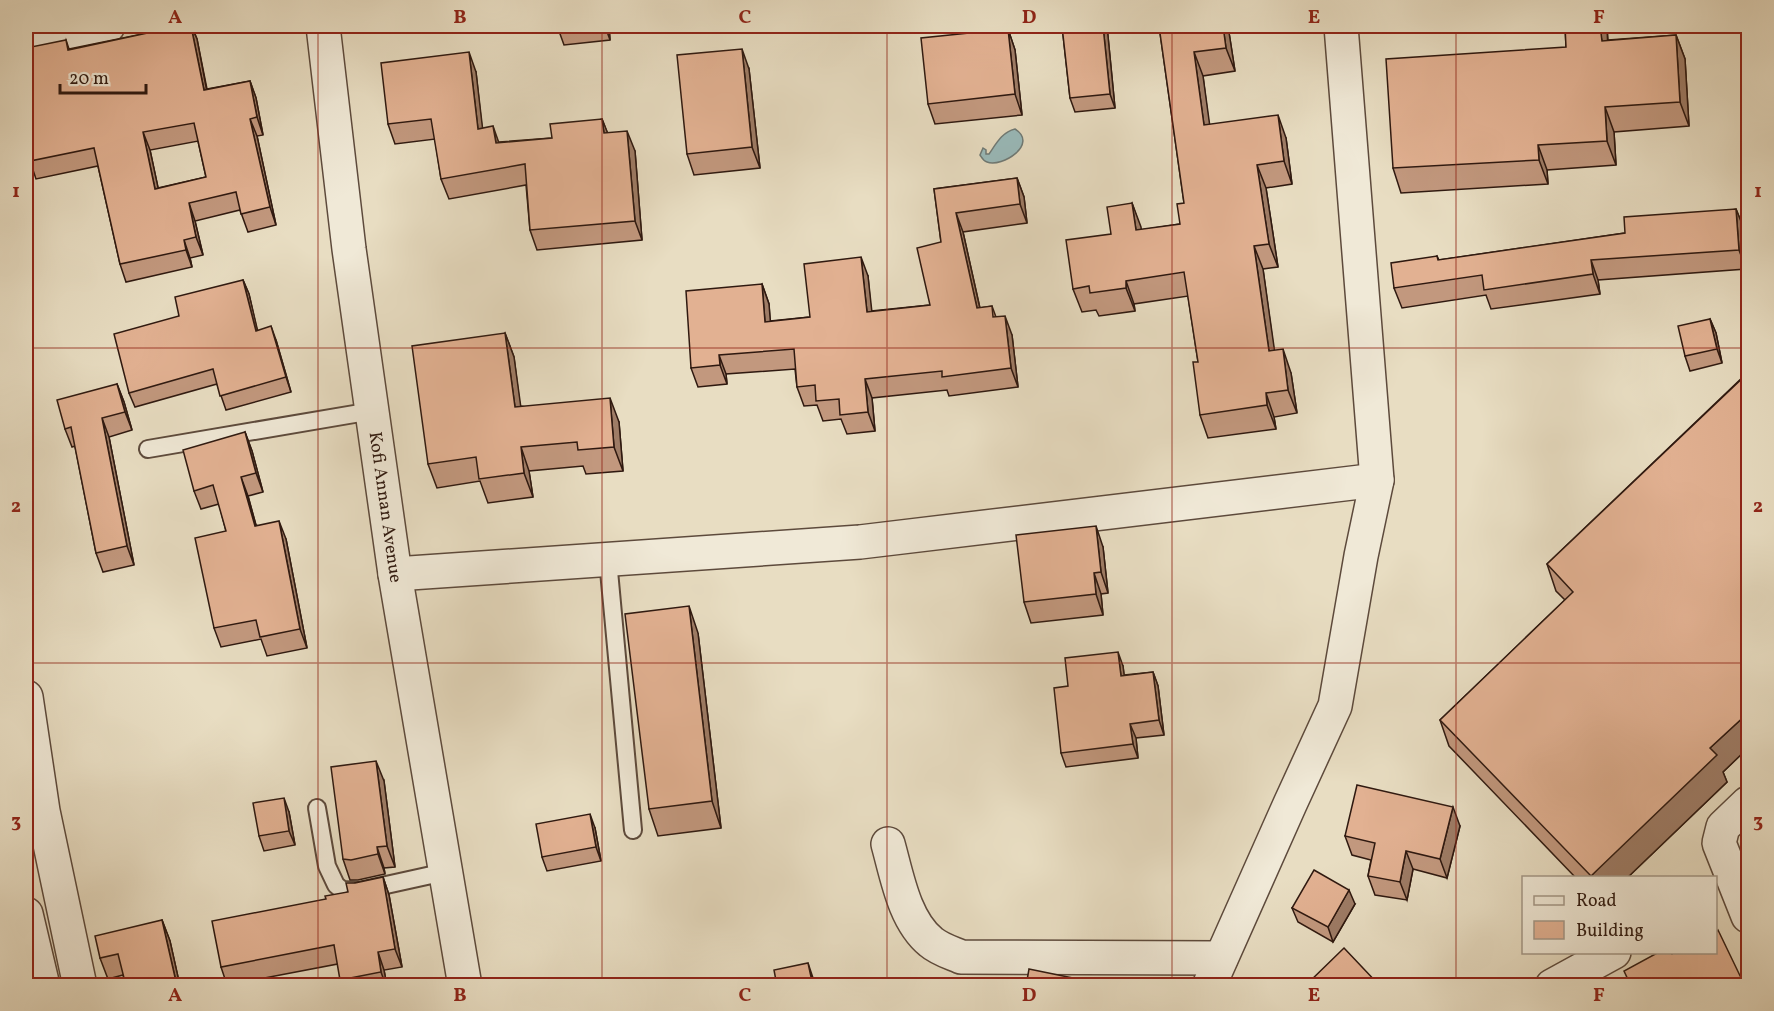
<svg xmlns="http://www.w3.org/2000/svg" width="1774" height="1011" viewBox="0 0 1774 1011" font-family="Vollkorn,serif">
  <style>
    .water { fill: #99baba; stroke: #6f7a76; stroke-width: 1.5 }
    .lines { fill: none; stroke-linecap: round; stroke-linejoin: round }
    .service-casing { stroke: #5d4a3c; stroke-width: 20 }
    .minor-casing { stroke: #5d4a3c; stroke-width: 36 }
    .service { stroke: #f0e9d7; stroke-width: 16 }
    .minor { stroke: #f0e9d7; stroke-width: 33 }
    .wall { fill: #c2987e; stroke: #2f1910; stroke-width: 1.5; fill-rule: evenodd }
    .shaded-wall { fill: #9e7c66; stroke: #2f1910; stroke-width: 1.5 }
    .building { fill: #e2b192; stroke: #2f1910; stroke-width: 1.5; fill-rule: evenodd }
    .grid { fill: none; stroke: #8f2418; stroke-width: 1.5; stroke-opacity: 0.55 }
    .labels { text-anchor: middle; stroke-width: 4.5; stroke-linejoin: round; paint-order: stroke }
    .street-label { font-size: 18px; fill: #2f1910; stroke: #f0e9d7 }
    .neatline { fill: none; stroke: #8f2418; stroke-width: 2 }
    .grid-label { font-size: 20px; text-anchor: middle; font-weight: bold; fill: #8f2418 }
  </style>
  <rect width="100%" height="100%" fill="#e8ddc2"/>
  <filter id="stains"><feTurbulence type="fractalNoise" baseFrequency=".00333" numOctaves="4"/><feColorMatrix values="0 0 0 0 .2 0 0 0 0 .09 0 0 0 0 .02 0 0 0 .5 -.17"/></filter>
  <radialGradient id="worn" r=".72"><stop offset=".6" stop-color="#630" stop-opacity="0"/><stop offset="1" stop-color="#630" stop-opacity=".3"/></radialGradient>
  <path class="water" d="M 1015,129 C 1039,144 1002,168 987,162 C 983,161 982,158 980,155 L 983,148 L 986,150 L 986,154 L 989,154 C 996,144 1002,132 1015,129 Z"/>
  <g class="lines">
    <g class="service-casing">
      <g id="service">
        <polyline points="148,449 372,411"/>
        <polyline points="608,560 633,830"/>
        <polyline points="317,808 327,866 336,885 342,890 359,891 445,872"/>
      </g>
    </g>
    <g class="minor-casing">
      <g id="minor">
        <polyline points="323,26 349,249 395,574 465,986"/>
        <polyline points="26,40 108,26"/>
        <polyline points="395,574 860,542 1377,480"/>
        <polyline points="26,697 43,811 80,986"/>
        <polyline points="1748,803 1723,827 1719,843 1748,916"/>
        <path d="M 888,844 C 897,876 904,920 931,942 C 939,949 952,953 961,957 L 1221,958"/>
        <polyline points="26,914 43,986"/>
        <polyline points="1209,986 1290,804 1335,706 1361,556 1377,480 1341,26"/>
        <polyline points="1552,986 1614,952"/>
      </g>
    </g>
    <use href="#service" class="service"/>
    <use href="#minor" class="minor"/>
  </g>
  <g class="wall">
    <path d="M 170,26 L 192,26 L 197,39 L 207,89 L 250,81 L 256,98 L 263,135 L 257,136 L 276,225 L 248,232 L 240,210 L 195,221 L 203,255 L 190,258 L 192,267 L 126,282 L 120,264 L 98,166 L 36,179 L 30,161 L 66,40 L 69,49 L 162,30 ZM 198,141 L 206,177 L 158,188 L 150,150 Z"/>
    <polygon points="559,26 609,26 610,40 564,45 559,31"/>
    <polygon points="1062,26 1107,26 1115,108 1075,112 1070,98"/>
    <polygon points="1159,26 1228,26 1235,71 1203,76 1209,125 1286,138 1292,184 1266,188 1278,267 1263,269 1274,351 1291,373 1297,413 1274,417 1276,429 1208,438 1200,415 1198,362 1188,296 1134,304 1135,311 1099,316 1096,310 1082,312 1073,289 1132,203 1141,230 1180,224 1184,203"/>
    <polygon points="1565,26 1607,26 1608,40 1676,35 1685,59 1689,126 1614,132 1616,165 1547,170 1548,184 1401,193 1393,168 1566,47"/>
    <polygon points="1008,29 1015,50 1022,115 935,124 928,104"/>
    <polygon points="749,69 760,168 694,175 687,154"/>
    <polygon points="476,72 482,128 499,142 552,138 602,119 607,132 635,151 642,240 537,250 530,230 526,185 449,199 441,179 435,139 395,144 388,124"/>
    <polygon points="1017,178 1024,197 1027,223 963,232 980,308 992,306 996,317 1012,335 1018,387 949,396 947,390 872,398 875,431 847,434 841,419 823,421 817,405 804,406 797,387 795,369 726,374 727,384 698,387 691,368 762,284 769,304 770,321 810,317 868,276 871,311 930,305 941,242 934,189"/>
    <polygon points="1736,209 1744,229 1746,269 1598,280 1600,294 1491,309 1486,295 1402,308 1394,288 1437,256 1439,260 1625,233"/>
    <polygon points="243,280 249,294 257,330 276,340 291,392 226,410 217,384 135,407 129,393 179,316"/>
    <polygon points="1710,319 1716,333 1722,363 1690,371 1685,356"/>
    <polygon points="505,333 514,357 520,406 619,422 623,471 586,474 583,466 529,471 533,497 488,503 480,481 437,488 428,464"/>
    <polygon points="1749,357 1749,747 1723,772 1727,782 1627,878 1576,878 1449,746 1440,720 1565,600 1556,591 1547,564 1747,373 1743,362"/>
    <polygon points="117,384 124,402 132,430 109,437 134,565 103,572 96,553 75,446 72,447 65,429"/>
    <polygon points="245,432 252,451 263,492 248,496 256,525 286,539 307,648 267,656 261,639 221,647 214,628 226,531 219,504 201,509 194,491"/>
    <polygon points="1103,547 1108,593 1101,594 1103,615 1031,623 1024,602"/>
    <polygon points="698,633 721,828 658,836 649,809"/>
    <polygon points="1123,666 1124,675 1153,672 1158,686 1164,735 1136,738 1138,758 1066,767 1061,753 1068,686"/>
    <polygon points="384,781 395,867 384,868 385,874 358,880 350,880 343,859"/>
    <polygon points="289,812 295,845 264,851 259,836"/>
    <polygon points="1460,826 1447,878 1413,869 1407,900 1375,895 1368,876 1371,860 1352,855 1345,836"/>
    <polygon points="595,828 601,861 547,871 542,857"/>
    <polygon points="383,877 389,895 402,967 384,970 387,986 342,986 338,964 227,985 221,967 326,899 348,892 355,883"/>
    <polygon points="1355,904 1333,942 1298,922 1292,908"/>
    <polygon points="162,920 170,941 180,986 126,986 123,975 108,979 100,958"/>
  </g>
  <g class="shaded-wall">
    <polygon points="191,26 197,39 210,108 204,90"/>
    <polygon points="605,26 609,26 610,40"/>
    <polygon points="1103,26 1107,26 1115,108 1110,94"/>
    <polygon points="1223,26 1228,26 1235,71 1226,48"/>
    <polygon points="1599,26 1607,26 1608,52 1602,41 1600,33"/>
    <polygon points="1008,29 1015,50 1022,115 1015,94"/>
    <polygon points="1676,35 1685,59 1689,126 1680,102"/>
    <polygon points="742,49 749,69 760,168 752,147"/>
    <polygon points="469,52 476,72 485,149 478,129"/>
    <polygon points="1194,52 1203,76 1213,149 1204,125"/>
    <polygon points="250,81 256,98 263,135 257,117"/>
    <polygon points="1605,107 1614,132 1616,165 1607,141"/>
    <polygon points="1278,115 1286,138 1292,184 1284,161"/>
    <polygon points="250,119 257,136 276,225 270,207"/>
    <polygon points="602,119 610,139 604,133"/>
    <polygon points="493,126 500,146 496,143"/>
    <polygon points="627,131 635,151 642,240 635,221"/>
    <polygon points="143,132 150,150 162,206 155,189"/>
    <polygon points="1538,145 1547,170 1548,184 1539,160"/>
    <polygon points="1257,165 1266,188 1278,267 1269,244"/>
    <polygon points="1017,178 1024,197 1027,223 1020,204"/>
    <polygon points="189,203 195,221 203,255 196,237"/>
    <polygon points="1132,203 1141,227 1144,253 1136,230"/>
    <polygon points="1736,209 1744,229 1746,269 1739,250"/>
    <polygon points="956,213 963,232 984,327 977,308"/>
    <polygon points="184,240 190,258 192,267 186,250"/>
    <polygon points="1254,246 1263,269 1278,375 1269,351"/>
    <polygon points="861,257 868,276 874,331 867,312"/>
    <polygon points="1591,260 1598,280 1600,294 1593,274"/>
    <polygon points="243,280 249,294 261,345 256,331"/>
    <polygon points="1126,281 1134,304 1135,311 1126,288"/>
    <polygon points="762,284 769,304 772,341 765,322"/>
    <polygon points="1005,316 1012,335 1018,387 1011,368"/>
    <polygon points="1710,319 1716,333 1722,363 1717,349"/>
    <polygon points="271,326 276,340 291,392 286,377"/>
    <polygon points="505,333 514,357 524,430 515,407"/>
    <polygon points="1283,349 1291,373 1297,413 1288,390"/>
    <polygon points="719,355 726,374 727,384 720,365"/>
    <polygon points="865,379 872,398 875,431 868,412"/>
    <polygon points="117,384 124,402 132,430 125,412"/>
    <polygon points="1266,393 1274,417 1276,429 1267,405"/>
    <polygon points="610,398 619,422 623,471 614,447"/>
    <polygon points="102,418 109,437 134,565 127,546"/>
    <polygon points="245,432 252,451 263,492 256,473"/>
    <polygon points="521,447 529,471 533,497 524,473"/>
    <polygon points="241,477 248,496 261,544 255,526"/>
    <polygon points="279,521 286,539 307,648 300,629"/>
    <polygon points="1096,526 1103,547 1108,593 1101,572"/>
    <polygon points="1094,573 1101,594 1103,615 1096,594"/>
    <polygon points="689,606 698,633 721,828 712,801"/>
    <polygon points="1118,652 1123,666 1126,690 1121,676"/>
    <polygon points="1153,672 1158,686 1164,735 1159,720"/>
    <polygon points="1749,712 1749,747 1723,772 1727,782 1627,878 1591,878 1591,876 1710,748"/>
    <polygon points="1130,724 1136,738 1138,758 1133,744"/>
    <polygon points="376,761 384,781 395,867 387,846"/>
    <polygon points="284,798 289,812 295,845 289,831"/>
    <polygon points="1453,807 1460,826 1447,878 1440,859"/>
    <polygon points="590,814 595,828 601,861 596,847"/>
    <polygon points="377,847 384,868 385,874 378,854"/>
    <polygon points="1406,851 1413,869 1407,900 1400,882"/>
    <polygon points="383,877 389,895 402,967 395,949"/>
    <polygon points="1349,890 1355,904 1333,942 1328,927"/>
    <polygon points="162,920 170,941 180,986 177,986"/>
    <polygon points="378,952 384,970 387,986 386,986 381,972"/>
    <polygon points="808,963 813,978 815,986 813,986"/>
  </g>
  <g class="building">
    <path d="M 170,26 L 191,26 L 204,90 L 250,81 L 257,117 L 250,119 L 270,207 L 241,214 L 236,192 L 189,203 L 196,237 L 184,240 L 186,250 L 120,264 L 94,148 L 30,161 L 26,140 L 26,48 L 66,40 L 68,50 L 162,30 L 162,27 ZM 194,123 L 206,177 L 155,189 L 143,132 Z"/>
    <polygon points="559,26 605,26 559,31"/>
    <polygon points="1062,26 1103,26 1110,94 1070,98"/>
    <polygon points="1159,26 1223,26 1226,48 1194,52 1204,125 1278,115 1284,161 1257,165 1269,244 1254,246 1269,351 1283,349 1288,390 1266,393 1267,405 1200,415 1193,362 1198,362 1184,272 1126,281 1126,288 1090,293 1089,286 1073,289 1066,240 1111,234 1107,207 1132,203 1136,230 1180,224 1177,204 1184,203"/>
    <polygon points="1565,26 1599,26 1600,33 1601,33 1602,41 1676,35 1680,102 1605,107 1607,141 1538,145 1539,160 1393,168 1386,59 1566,47"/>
    <polygon points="1008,29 1015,94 928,104 921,38"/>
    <polygon points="742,49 752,147 687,154 677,55"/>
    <polygon points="469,52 478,129 493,126 496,143 552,138 550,124 602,119 604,133 627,131 635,221 530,230 525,164 441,179 431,119 388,124 381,63"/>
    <polygon points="1017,178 1020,204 956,213 977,308 992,306 993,317 1005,316 1011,368 942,377 942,371 865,379 868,412 840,415 839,399 816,401 815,385 797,387 794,349 719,355 720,365 691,368 686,291 762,284 765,322 810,317 804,264 861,257 867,312 930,305 917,248 941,242 934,189"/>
    <polygon points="1736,209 1739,250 1591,260 1593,274 1484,290 1482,275 1394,288 1391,263 1437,256 1438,260 1625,233 1624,217"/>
    <polygon points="243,280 256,331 271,326 286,377 220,396 213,369 129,393 114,334 179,316 175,297"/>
    <polygon points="1710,319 1717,349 1685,356 1678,326"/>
    <polygon points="505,333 515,407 610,398 614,447 578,450 577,442 521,447 524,473 479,479 476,457 428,464 412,346"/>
    <polygon points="1749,357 1749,367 1743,362"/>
    <polygon points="1749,372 1749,712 1710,748 1717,755 1591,876 1440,720 1573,592 1547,564"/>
    <polygon points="117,384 125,412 102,418 127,546 96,553 71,427 65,429 57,400"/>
    <polygon points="245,432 256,473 241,477 255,526 279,521 300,629 260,637 256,620 214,628 195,538 226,531 213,485 194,491 183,450"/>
    <polygon points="1096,526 1101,572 1094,573 1096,594 1024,602 1016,535"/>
    <polygon points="689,606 712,801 649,809 625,614"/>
    <polygon points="1118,652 1121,676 1153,672 1159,720 1130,724 1133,744 1061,753 1054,688 1068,686 1065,658"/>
    <polygon points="376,761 387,846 377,847 378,854 351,860 343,859 331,767"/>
    <polygon points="1357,785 1453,807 1440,859 1406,851 1400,882 1368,876 1375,843 1345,836"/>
    <polygon points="284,798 289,831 259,836 253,803"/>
    <polygon points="590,814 596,847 542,857 536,824"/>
    <polygon points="1314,870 1349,890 1328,927 1292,908"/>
    <polygon points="383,877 395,949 378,952 381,972 340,980 334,945 221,967 212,921 326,899 325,896 348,892 346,883 355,883"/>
    <polygon points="162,920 177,986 126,986 118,954 100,958 95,936"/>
    <polygon points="1718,930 1744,984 1749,981 1749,986 1631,986 1624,971 1659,952 1671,952 1672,954 1675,952 1716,952 1716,932"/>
    <polygon points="1344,948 1380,986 1305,986"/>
    <polygon points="808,963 813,986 777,986 774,970"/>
    <polygon points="1029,969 1112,986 1026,986"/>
  </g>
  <path class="grid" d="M 318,26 L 318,986M 602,26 L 602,986M 887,26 L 887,986M 1172,26 L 1172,986M 1456,26 L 1456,986M 26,348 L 1748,348M 26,663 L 1748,663"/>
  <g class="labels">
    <g class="street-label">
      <text transform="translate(386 507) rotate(82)" y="6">Kofi Annan Avenue</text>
    </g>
  </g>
  <rect width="1774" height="1011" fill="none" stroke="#e8ddc2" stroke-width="66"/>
  <rect x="1522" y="876" width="195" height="78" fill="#f0e9d7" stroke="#a39687" stroke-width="1.5"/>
  <rect x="1534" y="896" width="30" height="9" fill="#f0e9d7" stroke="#a39687" stroke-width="1.5"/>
  <text x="1576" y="906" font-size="18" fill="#2f1910">Road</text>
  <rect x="1534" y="921" width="30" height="18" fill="#e2b192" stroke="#a39687" stroke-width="1.5"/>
  <text x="1576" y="936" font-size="18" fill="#2f1910">Building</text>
  <path d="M60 84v9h86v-9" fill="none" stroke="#2f1910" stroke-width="3"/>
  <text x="69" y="84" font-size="18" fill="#2f1910" stroke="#f0e9d7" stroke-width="4.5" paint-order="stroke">20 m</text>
  <rect x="33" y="33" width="1708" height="945" class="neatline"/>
  <g class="grid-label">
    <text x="175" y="23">A</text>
    <text x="460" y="23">B</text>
    <text x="745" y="23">C</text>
    <text x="1029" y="23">D</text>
    <text x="1314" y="23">E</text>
    <text x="1599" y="23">F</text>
    <text x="16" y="197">1</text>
    <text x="1758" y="197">1</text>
    <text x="16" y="512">2</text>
    <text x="1758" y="512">2</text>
    <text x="16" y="827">3</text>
    <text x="1758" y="827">3</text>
    <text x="175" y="1001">A</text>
    <text x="460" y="1001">B</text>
    <text x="745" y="1001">C</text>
    <text x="1029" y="1001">D</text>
    <text x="1314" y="1001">E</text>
    <text x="1599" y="1001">F</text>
  </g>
  <rect width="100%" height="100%" filter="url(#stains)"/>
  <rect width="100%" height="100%" fill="url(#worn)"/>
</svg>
